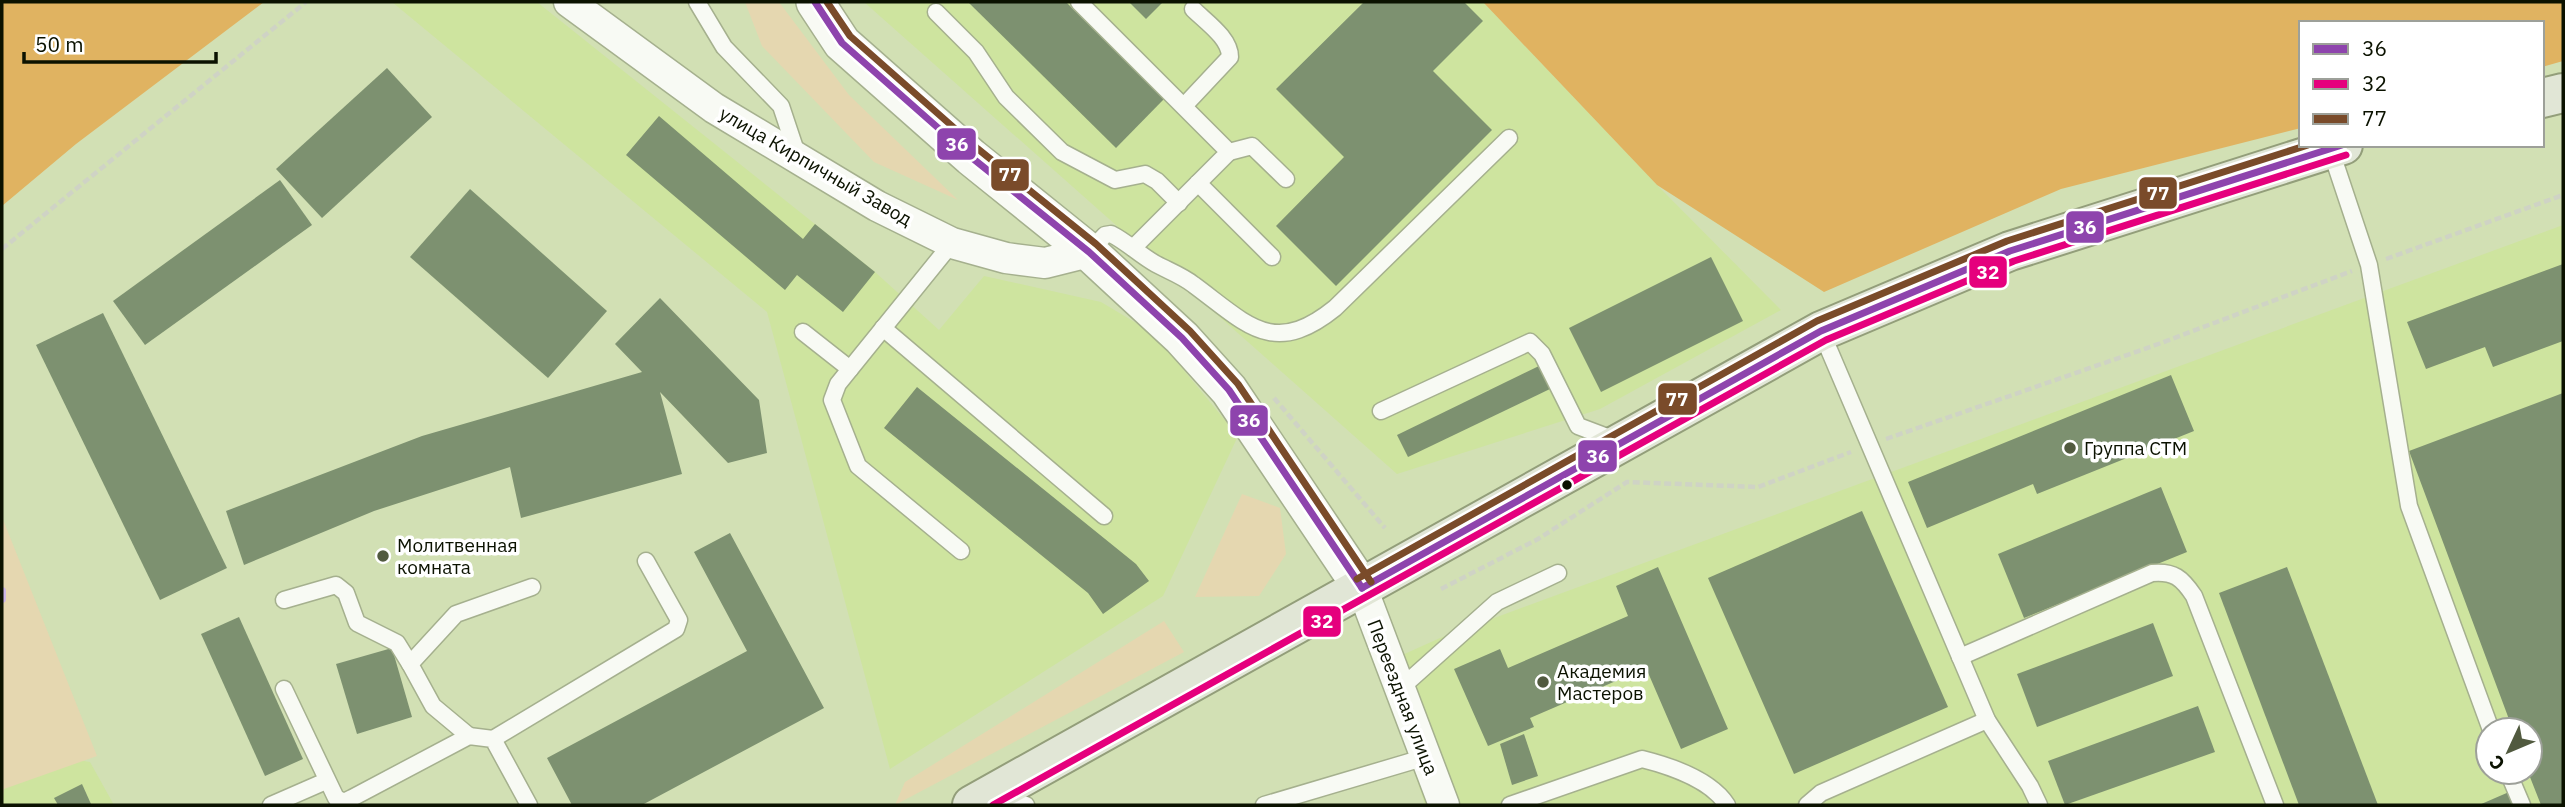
<svg xmlns="http://www.w3.org/2000/svg" width="2565" height="807" viewBox="0 0 2565 807" font-family="'IBM Plex Sans',sans-serif">
  <style>
    .built { fill: #cee49f; fill-rule: evenodd }
    .green { fill: #e5d7b0 }
    .forest { fill: #e0b361 }
    .lines { fill: none; stroke-linecap: round; stroke-linejoin: round }
    .stream { stroke: #ceb7e8; stroke-width: 8 }
    .building { fill: #7d9170 }
    .service-casing { stroke: #a5b08e; stroke-width: 19 }
    .minor-casing { stroke: #a5b08e; stroke-width: 33 }
    .tertiary-casing { stroke: #a5b08e; stroke-width: 40 }
    .primary-casing { stroke: #939e7a; stroke-width: 42 }
    .path { stroke: #cfd3c5; stroke-width: 4.5; stroke-dasharray: 7 3.5; stroke-linecap: butt }
    .service { stroke: #f8faf4; stroke-width: 16 }
    .minor { stroke: #f8faf4; stroke-width: 30 }
    .tertiary { stroke: #f8faf4; stroke-width: 37 }
    .primary { stroke: #e1e6d6; stroke-width: 38 }
    .bus-1-casing { stroke: #fff; stroke-width: 12 }
    .bus-2-casing { stroke: #fff; stroke-width: 12 }
    .bus-3-casing { stroke: #fff; stroke-width: 12 }
    .bus-1 { stroke: #8e44ad; stroke-width: 7 }
    .bus-2 { stroke: #e5007d; stroke-width: 7 }
    .bus-3 { stroke: #7a4b2a; stroke-width: 7 }
    .poi-dot { fill: #515a3f; stroke: #fff; stroke-width: 2.5 }
    .bus-dot { fill: #0b1200; stroke: #fff; stroke-width: 2.5 }
    .labels { text-anchor: middle; stroke-width: 7; stroke-linejoin: round; paint-order: stroke }
    .street-label { font-size: 19px; fill: #0b1200; stroke: #fff }
    .poi-label { font-size: 19px; fill: #0b1200; stroke: #fff; text-anchor: start }
    .line-badge { stroke: #fff; stroke-width: 2.5 }
    .badge-label { font-size: 19px; text-anchor: middle; font-weight: bold; fill: #fff }
  </style>
  <rect width="100%" height="100%" fill="#d2e0b4"/>
  <g class="built">
    <polygon points="392,2 537,2 875,272 939,330 984,276 1101,302 1153,333 1238,436 1163,596 890,769 767,312"/>
    <polygon points="864,2 1483,2 1657,185 1781,310 1600,409 1397,474"/>
    <path d="M 2563,225 L 2563,805 L 1425,805 L 1380,665 L 1440,638 ZM 2488,730 L 2530,730 L 2530,772 L 2488,772 Z"/>
    <polygon points="2,747 90,762 114,805 2,805"/>
  </g>
  <g class="green">
    <polygon points="745,2 779,2 849,95 958,200 874,162 762,46"/>
    <polygon points="1242,494 1280,508 1286,554 1259,596 1195,597"/>
    <polygon points="2,517 97,756 4,789 2,805"/>
    <polygon points="1164,621 1184,652 895,805 905,782"/>
  </g>
  <g class="forest">
    <polygon points="2,2 264,2 76,144 2,206"/>
    <polygon points="1483,2 2563,2 2563,61 2542,67 2542,23 2301,23 2301,128 2061,189 1824,292 1657,185"/>
  </g>
  <g class="lines">
    <polyline class="stream" points="2,591 2,599"/>
  </g>
  <g class="building">
    <polygon points="968,2 1066,2 1164,99 1116,148"/>
    <polygon points="1129,2 1163,2 1146,19"/>
    <polygon points="1364,2 1464,2 1483,21 1433,71 1492,130 1336,286 1276,226 1344,157 1276,89"/>
    <polygon points="387,68 432,117 322,218 276,169"/>
    <polygon points="659,116 803,239 815,224 875,272 843,312 797,275 785,290 626,155"/>
    <polygon points="280,180 312,225 145,345 113,301"/>
    <polygon points="470,189 607,311 548,378 410,257"/>
    <polygon points="1711,257 1743,321 1601,392 1569,328"/>
    <polygon points="2563,264 2563,341 2493,367 2485,347 2426,369 2407,322"/>
    <polygon points="660,298 759,400 767,453 728,463 660,392 682,474 521,518 510,467 374,511 244,565 226,511 422,436 642,372 615,344"/>
    <polygon points="103,313 227,568 160,600 36,345"/>
    <polygon points="1541,365 1552,388 1408,457 1397,435"/>
    <polygon points="2171,375 2194,431 2037,494 2033,484 1927,528 1908,482"/>
    <polygon points="917,387 1136,564 1149,581 1103,614 1088,593 884,428"/>
    <polygon points="2563,393 2563,805 2541,805 2528,772 2530,730 2513,730 2409,451"/>
    <polygon points="2161,487 2187,552 2024,618 1998,554"/>
    <polygon points="1862,511 1948,707 1794,774 1708,578"/>
    <polygon points="730,533 824,708 642,805 572,805 547,758 747,651 694,552"/>
    <polygon points="1658,567 1728,729 1681,749 1646,668 1530,718 1534,727 1488,746 1454,669 1500,649 1508,668 1628,616 1616,586"/>
    <polygon points="2287,567 2378,805 2299,805 2219,593"/>
    <polygon points="239,617 303,759 265,776 201,634"/>
    <polygon points="2153,623 2173,676 2037,727 2017,674"/>
    <polygon points="392,648 412,717 357,734 336,664"/>
    <polygon points="2198,706 2215,752 2065,805 2048,761"/>
    <polygon points="1524,734 1538,776 1512,785 1500,744"/>
    <polygon points="82,784 91,804 58,805 54,798"/>
    <polygon points="2509,792 2514,805 2479,805"/>
  </g>
  <g class="lines">
    <g class="service-casing">
      <g id="service">
        <polyline points="697,2 724,47 781,106 798,157"/>
        <polyline points="1079,2 1229,152 1133,248"/>
        <polyline points="936,12 976,52 1006,97 1062,152 1115,180 1145,174 1157,181 1179,203"/>
        <path d="M 1184,106 L 1230,57 C 1230,38 1206,22 1193,9"/>
        <polyline points="2330,148 2369,265 2409,506 2491,730"/>
        <polyline points="1229,152 1252,146 1286,179"/>
        <polyline points="1198,183 1272,257"/>
        <polyline points="952,243 838,384 832,400 858,466 961,551"/>
        <path d="M 1089,252 L 1105,235 L 1111,234 C 1127,242 1140,255 1156,264 C 1169,271 1183,276 1194,285 C 1247,324 1273,358 1335,308 L 1509,138"/>
        <polyline points="883,328 1104,516"/>
        <polyline points="1821,331 1987,720 2030,786 2039,805"/>
        <polyline points="803,332 850,369"/>
        <polyline points="1381,411 1530,342 1542,354 1578,426 1615,440"/>
        <polyline points="284,600 336,585 346,593 357,623 397,643 410,664"/>
        <path d="M 1960,657 L 2152,573 C 2174,571 2182,578 2194,596 L 2275,805"/>
        <polyline points="1402,687 1497,602 1558,573"/>
        <polyline points="284,689 336,798 344,802 352,798 469,736 493,739 529,805"/>
        <polyline points="469,736 433,706 410,664 456,614 532,587"/>
        <polyline points="493,739 676,629 679,620 646,561"/>
        <polyline points="2508,772 2522,805"/>
        <polyline points="998,795 1026,805"/>
        <polyline points="271,805 326,781"/>
        <polyline points="1264,805 1426,757"/>
        <path d="M 1510,805 L 1642,759 C 1670,766 1711,780 1727,805"/>
        <polyline points="1807,805 1821,793 1987,720"/>
      </g>
    </g>
    <g class="minor-casing">
      <g id="minor">
        <polyline points="569,2 714,108 877,206 952,243 1006,258 1045,263 1089,252"/>
        <polyline points="1362,588 1444,805"/>
      </g>
    </g>
    <g class="tertiary-casing">
      <polyline id="tertiary" points="815,2 842,43 971,157 1089,252 1182,338 1229,390 1362,588"/>
    </g>
    <g class="primary-casing">
      <g id="primary">
        <polyline points="2542,98 2563,93"/>
        <polyline points="972,805 1821,331 2010,251 2343,145"/>
      </g>
    </g>
    <g class="path">
      <polyline points="2,249 306,2"/>
      <polyline points="2386,259 2563,195"/>
      <polyline points="1274,398 1385,528"/>
      <polyline points="1886,439 2153,346 2352,271"/>
      <polyline points="1441,589 1538,539 1627,482 1758,487 1851,452"/>
    </g>
    <use href="#service" class="service"/>
    <use href="#minor" class="minor"/>
    <use href="#tertiary" class="tertiary"/>
    <use href="#primary" class="primary"/>
    <g class="bus-1-casing">
      <g id="bus-1">
        <polyline points="815,2 842,43 971,157 1089,252 1182,338 1229,390 1362,588"/>
        <polyline points="1362,588 1821,331 2010,251 2342,145"/>
      </g>
    </g>
    <g class="bus-2-casing">
      <polyline id="bus-2" points="993,805 1826,340 2014,261 2346,155"/>
    </g>
    <g class="bus-3-casing">
      <g id="bus-3">
        <polyline points="827,2 850,36 978,149 1096,244 1190,331 1238,384 1371,582"/>
        <polyline points="1357,579 1817,321 2007,241 2308,145"/>
      </g>
    </g>
    <use href="#bus-1" class="bus-1"/>
    <use href="#bus-2" class="bus-2"/>
    <use href="#bus-3" class="bus-3"/>
  </g>
  <g class="poi-dot">
    <circle cx="2070" cy="448" r="7"/>
    <circle cx="383" cy="556" r="7"/>
    <circle cx="1543" cy="682" r="7"/>
  </g>
  <circle class="bus-dot" cx="1567" cy="485" r="6"/>
  <g class="labels">
    <g class="street-label">
      <text transform="translate(816 166) rotate(30)" y="7">улица Кирпичный Завод</text>
      <text transform="translate(1403 697) rotate(69)" y="7">Переездная улица</text>
    </g>
    <g class="poi-label">
      <text x="2084" y="455">Группа СТМ</text>
      <text x="397" y="552">Молитвенная<tspan x="397" dy="22">комната</tspan></text>
      <text x="1557" y="678">Академия<tspan x="1557" dy="22">Мастеров</tspan></text>
    </g>
  </g>
  <g class="line-badge">
    <rect x="936" y="127" width="41" height="34" rx="7" fill="#8e44ad"/>
    <rect x="990" y="158" width="40" height="34" rx="7" fill="#7a4b2a"/>
    <rect x="2138" y="176" width="40" height="34" rx="7" fill="#7a4b2a"/>
    <rect x="2065" y="210" width="40" height="34" rx="7" fill="#8e44ad"/>
    <rect x="1968" y="255" width="40" height="34" rx="7" fill="#e5007d"/>
    <rect x="1657" y="382" width="41" height="34" rx="7" fill="#7a4b2a"/>
    <rect x="1229" y="404" width="40" height="33" rx="7" fill="#8e44ad"/>
    <rect x="1577" y="439" width="41" height="34" rx="7" fill="#8e44ad"/>
    <rect x="1302" y="605" width="40" height="33" rx="7" fill="#e5007d"/>
  </g>
  <g class="badge-label">
    <text x="957" y="151">36</text>
    <text x="1010" y="181">77</text>
    <text x="2158" y="200">77</text>
    <text x="2085" y="234">36</text>
    <text x="1988" y="279">32</text>
    <text x="1677" y="406">77</text>
    <text x="1249" y="427">36</text>
    <text x="1598" y="463">36</text>
    <text x="1322" y="628">32</text>
  </g>
  <rect width="2565" height="807" fill="none" stroke="#0b1200" stroke-width="7"/>
  <rect x="2299" y="21" width="245" height="126" fill="#ffffff" stroke="#9da099" stroke-width="2"/>
  <rect x="2313" y="44" width="35" height="10" fill="#8e44ad" stroke="#9da099" stroke-width="2"/>
  <text x="2362" y="56" font-size="21" fill="#0b1200">36</text>
  <rect x="2313" y="79" width="35" height="10" fill="#e5007d" stroke="#9da099" stroke-width="2"/>
  <text x="2362" y="91" font-size="21" fill="#0b1200">32</text>
  <rect x="2313" y="114" width="35" height="10" fill="#7a4b2a" stroke="#9da099" stroke-width="2"/>
  <text x="2362" y="126" font-size="21" fill="#0b1200">77</text>
  <g transform="translate(2509 751) rotate(226)"><circle r="33" fill="#ffffff" stroke="#9da099" stroke-width="2"/>
  <path d="M0-5L12 26L0 18L-12 26Z" fill="#515a3f"/>
  <text y="-10" font-size="19" font-weight="bold" text-anchor="middle" fill="#0b1200">С</text>
  </g>
  <path d="M24 52v10h192v-10" fill="none" stroke="#0b1200" stroke-width="3.5"/>
  <text x="35" y="52" font-size="21" fill="#0b1200" stroke="#ffffff" stroke-width="5" paint-order="stroke">50 m</text>
</svg>
